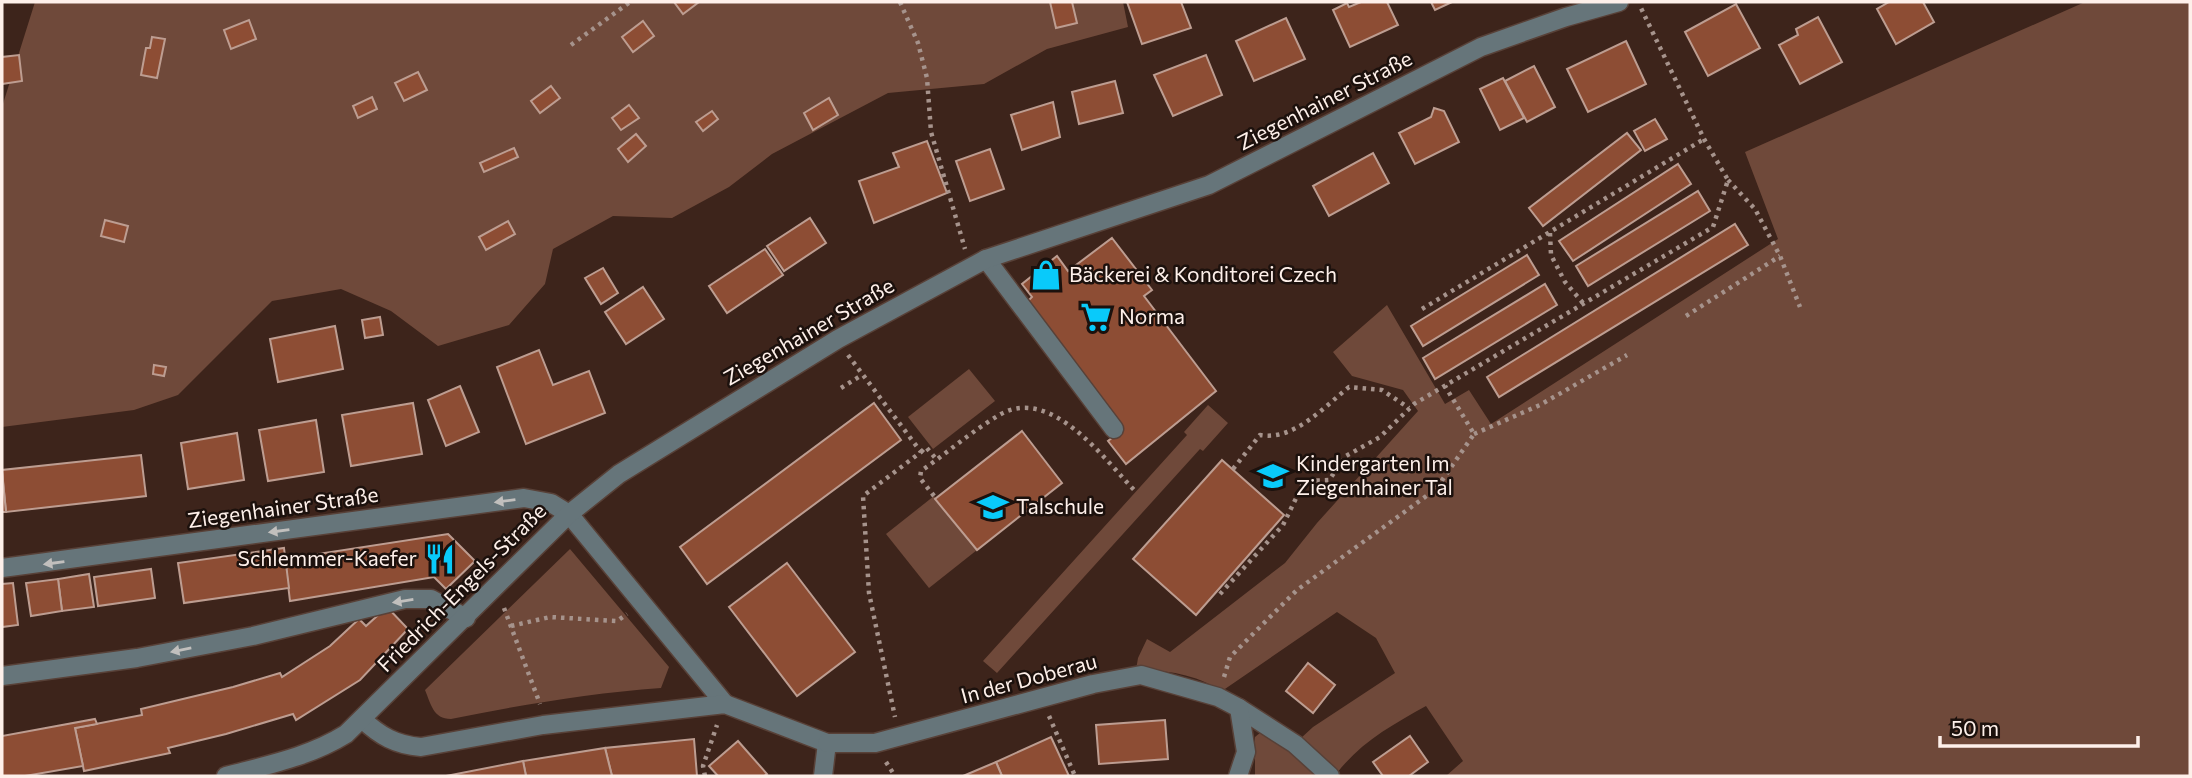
<svg xmlns="http://www.w3.org/2000/svg" width="2192" height="778" viewBox="0 0 2192 778" font-family="Commissioner,sans-serif">
  <style>
    .green { fill: #6f493a }
    .building { fill: #8d4d34; stroke: #bd9d91; stroke-width: 2 }
    .lines { fill: none; stroke-linecap: round; stroke-linejoin: round }
    .minor-casing { stroke: #584138; stroke-width: 21 }
    .path { stroke: #a6938c; stroke-width: 4.5; stroke-dasharray: 3.5 5; stroke-linecap: butt }
    .minor { stroke: #66757a; stroke-width: 18 }
    .oneway { fill: #c1bfbd }
    .labels { text-anchor: middle; stroke-width: 5; stroke-linejoin: round; paint-order: stroke }
    .street-label { font-size: 21px; fill: #fef0ea; stroke: #1c110d }
    .poi-label { font-size: 21px; fill: #fef0ea; stroke: #1c110d; text-anchor: start }
  </style>
  <rect width="100%" height="100%" fill="#3d241b"/>
  <g class="green">
    <polygon points="35,2 1123,2 1128,27 1047,49 984,84 888,93 772,154 729,187 672,218 613,216 553,249 545,284 509,325 438,346 391,311 341,289 272,301 178,395 134,410 2,427 2,107"/>
    <path d="M 2085,2 L 2190,2 L 2190,776 L 1446,776 L 1463,761 L 1426,706 C 1392,725 1361,742 1337,773 L 1300,739 L 1313,727 L 1395,673 L 1376,638 L 1337,612 L 1222,691 C 1194,674 1168,670 1136,670 L 1138,658 L 1147,639 L 1170,652 L 1285,563 L 1317,523 L 1418,411 L 1403,390 L 1352,376 L 1333,352 L 1387,305 L 1445,404 L 1469,390 L 1491,424 L 1778,239 L 1745,152 Z"/>
    <polygon points="969,369 995,401 933,449 908,417"/>
    <polygon points="1208,405 1228,423 1203,451 1200,449 997,673 983,661 1187,435 1184,432"/>
    <polygon points="934,496 977,550 929,588 886,534"/>
    <path d="M 570,549 L 669,667 L 661,688 C 590,693 521,705 451,719 C 433,719 431,704 425,690 Z"/>
    <polygon points="1261,732 1289,749 1318,776 1255,776 1255,737"/>
  </g>
  <g class="building">
    <polygon points="674,2 699,2 683,14"/>
    <polygon points="1050,2 1072,2 1077,23 1056,28"/>
    <polygon points="1127,2 1181,2 1191,28 1142,44"/>
    <polygon points="1361,2 1387,2 1398,25 1350,47 1333,10 1347,3 1349,7"/>
    <polygon points="1431,2 1452,2 1435,10"/>
    <polygon points="1889,2 1923,2 1934,22 1896,44 1877,9"/>
    <polygon points="1736,4 1760,48 1708,76 1685,32"/>
    <polygon points="1818,17 1842,62 1800,84 1779,45 1798,35 1796,29"/>
    <polygon points="1286,18 1305,59 1254,81 1236,41"/>
    <polygon points="249,20 256,39 231,49 224,30"/>
    <polygon points="643,21 654,36 633,52 622,37"/>
    <polygon points="152,37 165,39 157,78 141,75 146,48 150,48"/>
    <polygon points="1626,41 1646,84 1588,112 1567,69"/>
    <polygon points="19,55 22,81 2,84 2,57"/>
    <polygon points="1206,55 1222,95 1173,116 1154,75"/>
    <polygon points="1534,66 1555,107 1527,122 1505,81"/>
    <polygon points="418,72 427,90 404,101 395,83"/>
    <polygon points="1503,78 1524,118 1500,130 1480,89"/>
    <polygon points="1115,81 1123,113 1079,124 1072,92"/>
    <polygon points="551,86 560,98 540,113 531,101"/>
    <polygon points="372,97 377,109 358,118 353,106"/>
    <polygon points="829,98 838,115 813,130 804,113"/>
    <polygon points="1053,102 1060,137 1022,150 1011,115"/>
    <polygon points="629,105 639,118 621,130 612,118"/>
    <polygon points="1434,108 1444,111 1459,142 1415,164 1399,133 1431,117"/>
    <polygon points="712,111 718,119 703,131 696,122"/>
    <polygon points="1655,119 1667,139 1645,151 1634,131"/>
    <polygon points="1627,133 1641,150 1543,226 1529,208"/>
    <polygon points="636,134 646,146 628,162 618,149"/>
    <polygon points="927,141 947,193 874,223 859,181 899,167 893,153"/>
    <polygon points="514,148 518,157 484,172 480,163"/>
    <polygon points="990,149 1004,189 970,201 956,161"/>
    <polygon points="1373,153 1389,183 1329,216 1313,186"/>
    <polygon points="1678,164 1691,184 1573,261 1559,241"/>
    <polygon points="1698,191 1710,211 1588,286 1576,266"/>
    <polygon points="810,218 826,243 784,271 767,246"/>
    <polygon points="105,220 128,226 124,242 101,236"/>
    <polygon points="508,221 515,234 486,250 479,237"/>
    <polygon points="1735,224 1748,245 1499,397 1487,377"/>
    <polygon points="1112,238 1152,290 1144,296 1216,391 1126,464 1108,441 1122,430 1025,304 1032,297 1022,284 1057,256 1068,271"/>
    <polygon points="765,249 783,275 727,313 709,286"/>
    <polygon points="1527,255 1539,275 1423,346 1411,326"/>
    <polygon points="603,268 618,293 601,304 585,278"/>
    <polygon points="1545,284 1557,305 1435,379 1423,358"/>
    <polygon points="643,287 664,319 626,344 605,312"/>
    <polygon points="380,317 383,335 365,338 362,320"/>
    <polygon points="335,326 343,369 278,382 270,339"/>
    <polygon points="539,350 553,385 589,371 605,413 526,444 497,367"/>
    <polygon points="154,365 166,367 164,376 153,374"/>
    <polygon points="460,386 479,432 446,446 428,400"/>
    <polygon points="413,403 422,454 351,466 342,415"/>
    <polygon points="874,403 901,440 707,584 680,547"/>
    <polygon points="316,420 324,472 268,481 259,430"/>
    <polygon points="1022,431 1062,483 977,550 935,499"/>
    <polygon points="237,433 244,480 188,489 181,443"/>
    <polygon points="141,455 146,496 6,512 2,470"/>
    <polygon points="1222,460 1284,515 1196,615 1133,559"/>
    <polygon points="2,472 6,512 2,512"/>
    <polygon points="448,534 475,561 446,589 434,577 290,601 285,559"/>
    <polygon points="284,548 289,588 184,603 178,563"/>
    <polygon points="787,563 855,652 797,696 729,607"/>
    <polygon points="151,569 155,598 98,606 94,577"/>
    <polygon points="89,574 94,607 62,611 58,579"/>
    <polygon points="58,579 62,611 31,616 26,583"/>
    <polygon points="13,583 18,625 2,627 2,584"/>
    <polygon points="387,607 408,629 360,680 296,720 293,714 226,734 168,748 170,753 84,771 75,728 142,715 141,709 233,687 280,673 282,677 330,646 359,619 366,626"/>
    <polygon points="1308,663 1335,685 1313,713 1286,691"/>
    <polygon points="95,719 97,724 75,728 83,766 25,776 2,776 2,736"/>
    <polygon points="1165,720 1168,759 1099,764 1096,725"/>
    <polygon points="1410,736 1428,762 1409,776 1383,776 1373,762"/>
    <polygon points="1051,737 1069,776 1002,776 996,762"/>
    <polygon points="694,739 697,776 612,776 605,748"/>
    <polygon points="738,741 767,774 764,776 718,776 709,766"/>
    <polygon points="605,748 612,776 526,776 523,761"/>
    <polygon points="523,761 526,776 446,776"/>
    <polygon points="996,762 1002,776 963,776"/>
  </g>
  <g class="lines">
    <g class="minor-casing">
      <g id="minor">
        <polyline points="986,259 1114,429"/>
        <polyline points="2,568 524,498 551,503 569,514 725,704"/>
        <polyline points="2,676 137,658 253,636 405,599 431,599 466,618"/>
        <polyline points="1239,708 1295,744 1330,776"/>
        <path d="M 362,719 C 380,736 396,745 421,747 L 543,725 L 725,704 L 827,743 L 823,776"/>
        <polyline points="827,743 875,743 1093,684 1141,675 1218,697 1239,708 1246,752 1238,776"/>
        <path d="M 226,776 C 267,765 309,757 346,734 L 569,514 L 619,474 L 838,339 L 986,259 L 1209,185 L 1481,47 L 1566,17 L 1619,2"/>
      </g>
    </g>
    <g class="path">
      <polyline points="900,2 918,43 927,78 931,132 965,249"/>
      <polyline points="571,45 630,2"/>
      <polyline points="1728,180 1755,209 1780,256 1800,307"/>
      <polyline points="1550,233 1551,255 1565,282 1583,303"/>
      <polyline points="1422,309 1704,139"/>
      <polyline points="1686,316 1780,256"/>
      <polyline points="848,355 921,452 863,496 869,593 895,717"/>
      <polyline points="841,388 862,375"/>
      <polyline points="1474,434 1540,405 1627,355"/>
      <polyline points="921,452 926,447 937,460"/>
      <path d="M 1233,469 L 1260,435 C 1294,441 1324,407 1349,387 L 1382,390 L 1409,408"/>
      <path d="M 934,496 L 920,478 L 921,471 C 947,453 973,430 1001,414 C 1052,386 1105,460 1136,492"/>
      <polyline points="1220,594 1283,525 1302,486 1308,481 1329,480 1346,456 1380,437 1414,404 1713,227 1728,180 1704,139 1640,6"/>
      <polyline points="504,608 540,704"/>
      <polyline points="511,626 550,617 617,621 627,614"/>
      <polyline points="1224,677 1230,657 1297,590 1436,489 1474,434 1445,386"/>
      <polyline points="1049,716 1075,776"/>
      <polyline points="886,762 895,776"/>
      <polyline points="705,776 703,766 717,725"/>
    </g>
    <use href="#minor" class="minor"/>
  </g>
  <defs><path id="oneway-solid" d="M-6-.8H1V-3.2L6.5 0L1 3.2V.8H-6Z" transform="scale(1.75)"/></defs>
  <g class="oneway">
    <use href="#oneway-solid" transform="translate(505 501) rotate(173)"/>
    <use href="#oneway-solid" transform="translate(279 531) rotate(172)"/>
    <use href="#oneway-solid" transform="translate(54 563) rotate(172)"/>
    <use href="#oneway-solid" transform="translate(403 601) rotate(171)"/>
    <use href="#oneway-solid" transform="translate(181 650) rotate(169)"/>
  </g>
  <defs>
    <g id="shop-bare" transform="scale(2.415)"><path d="M-5-2.5h2.3a2.7 3.5 0 0 1 5.4 0H5L5.5 6h-11ZM-1.5-2.5h3a1.5 2.3 0 0 0-3 0Z" fill="#09cafa" stroke="#1c110d" stroke-width="2.5" paint-order="stroke"/></g>
    <g id="supermarket-bare" transform="scale(2.415)"><path d="M-6-5.5h2.5l.6 2H6L4.5 2H-2.5L-4.4-4H-6ZM-1.5 3.2a1.3 1.3 0 1 0 .1 0ZM3 3.2a1.3 1.3 0 1 0 .1 0Z" fill="#09cafa" stroke="#1c110d" stroke-width="2.5" paint-order="stroke"/></g>
    <g id="school-bare" transform="scale(2.415)"><path d="M0-5L7-2L0 1L-7-2ZM-4 1L0 2.5L4 1V4Q0 6-4 4Z" fill="#09cafa" stroke="#1c110d" stroke-width="2.5" paint-order="stroke"/></g>
    <g id="restaurant-bare" transform="scale(2.415)"><path d="M-5-6h1v4h1v-4h1v4h1v-4h1v5L-1.5 .5V6h-2V.5L-5-1ZM5-6V6H3V1.5H1.5Q1.5-4 5-6Z" fill="#09cafa" stroke="#1c110d" stroke-width="2.5" paint-order="stroke"/></g>
  </defs>
  <g fill-rule="evenodd">
    <use href="#shop-bare" x="1046" y="275"/>
    <use href="#supermarket-bare" x="1096" y="317"/>
    <use href="#school-bare" x="1273" y="476"/>
    <use href="#school-bare" x="993" y="507"/>
    <use href="#restaurant-bare" x="440" y="559"/>
  </g>
  <g class="labels">
    <g class="street-label">
      <text transform="translate(1325 101) rotate(-27)" y="7">Ziegenhainer Straße</text>
      <text transform="translate(809 332) rotate(-30)" y="7">Ziegenhainer Straße</text>
      <text transform="translate(283 508) rotate(-8)" y="7">Ziegenhainer Straße</text>
      <text transform="translate(462 588) rotate(-45)" y="7">Friedrich-Engels-Straße</text>
      <text transform="translate(1029 679) rotate(-15)" y="7">In der Doberau</text>
    </g>
    <g class="poi-label">
      <text x="1069" y="282">Bäckerei &amp; Konditorei Czech</text>
      <text x="1119" y="324">Norma</text>
      <text x="1296" y="471">Kindergarten Im<tspan x="1296" dy="24">Ziegenhainer Tal</tspan></text>
      <text x="1016" y="514">Talschule</text>
      <text x="417" y="566" text-anchor="end">Schlemmer-Kaefer</text>
    </g>
  </g>
  <rect width="2192" height="778" fill="none" stroke="#fef0ea" stroke-width="7"/>
  <path d="M1940 736v10h198v-10" fill="none" stroke="#fef0ea" stroke-width="3.5"/>
  <text x="1951" y="736" font-size="21" fill="#fef0ea" stroke="#1c110d" stroke-width="5" paint-order="stroke">50 m</text>
</svg>
